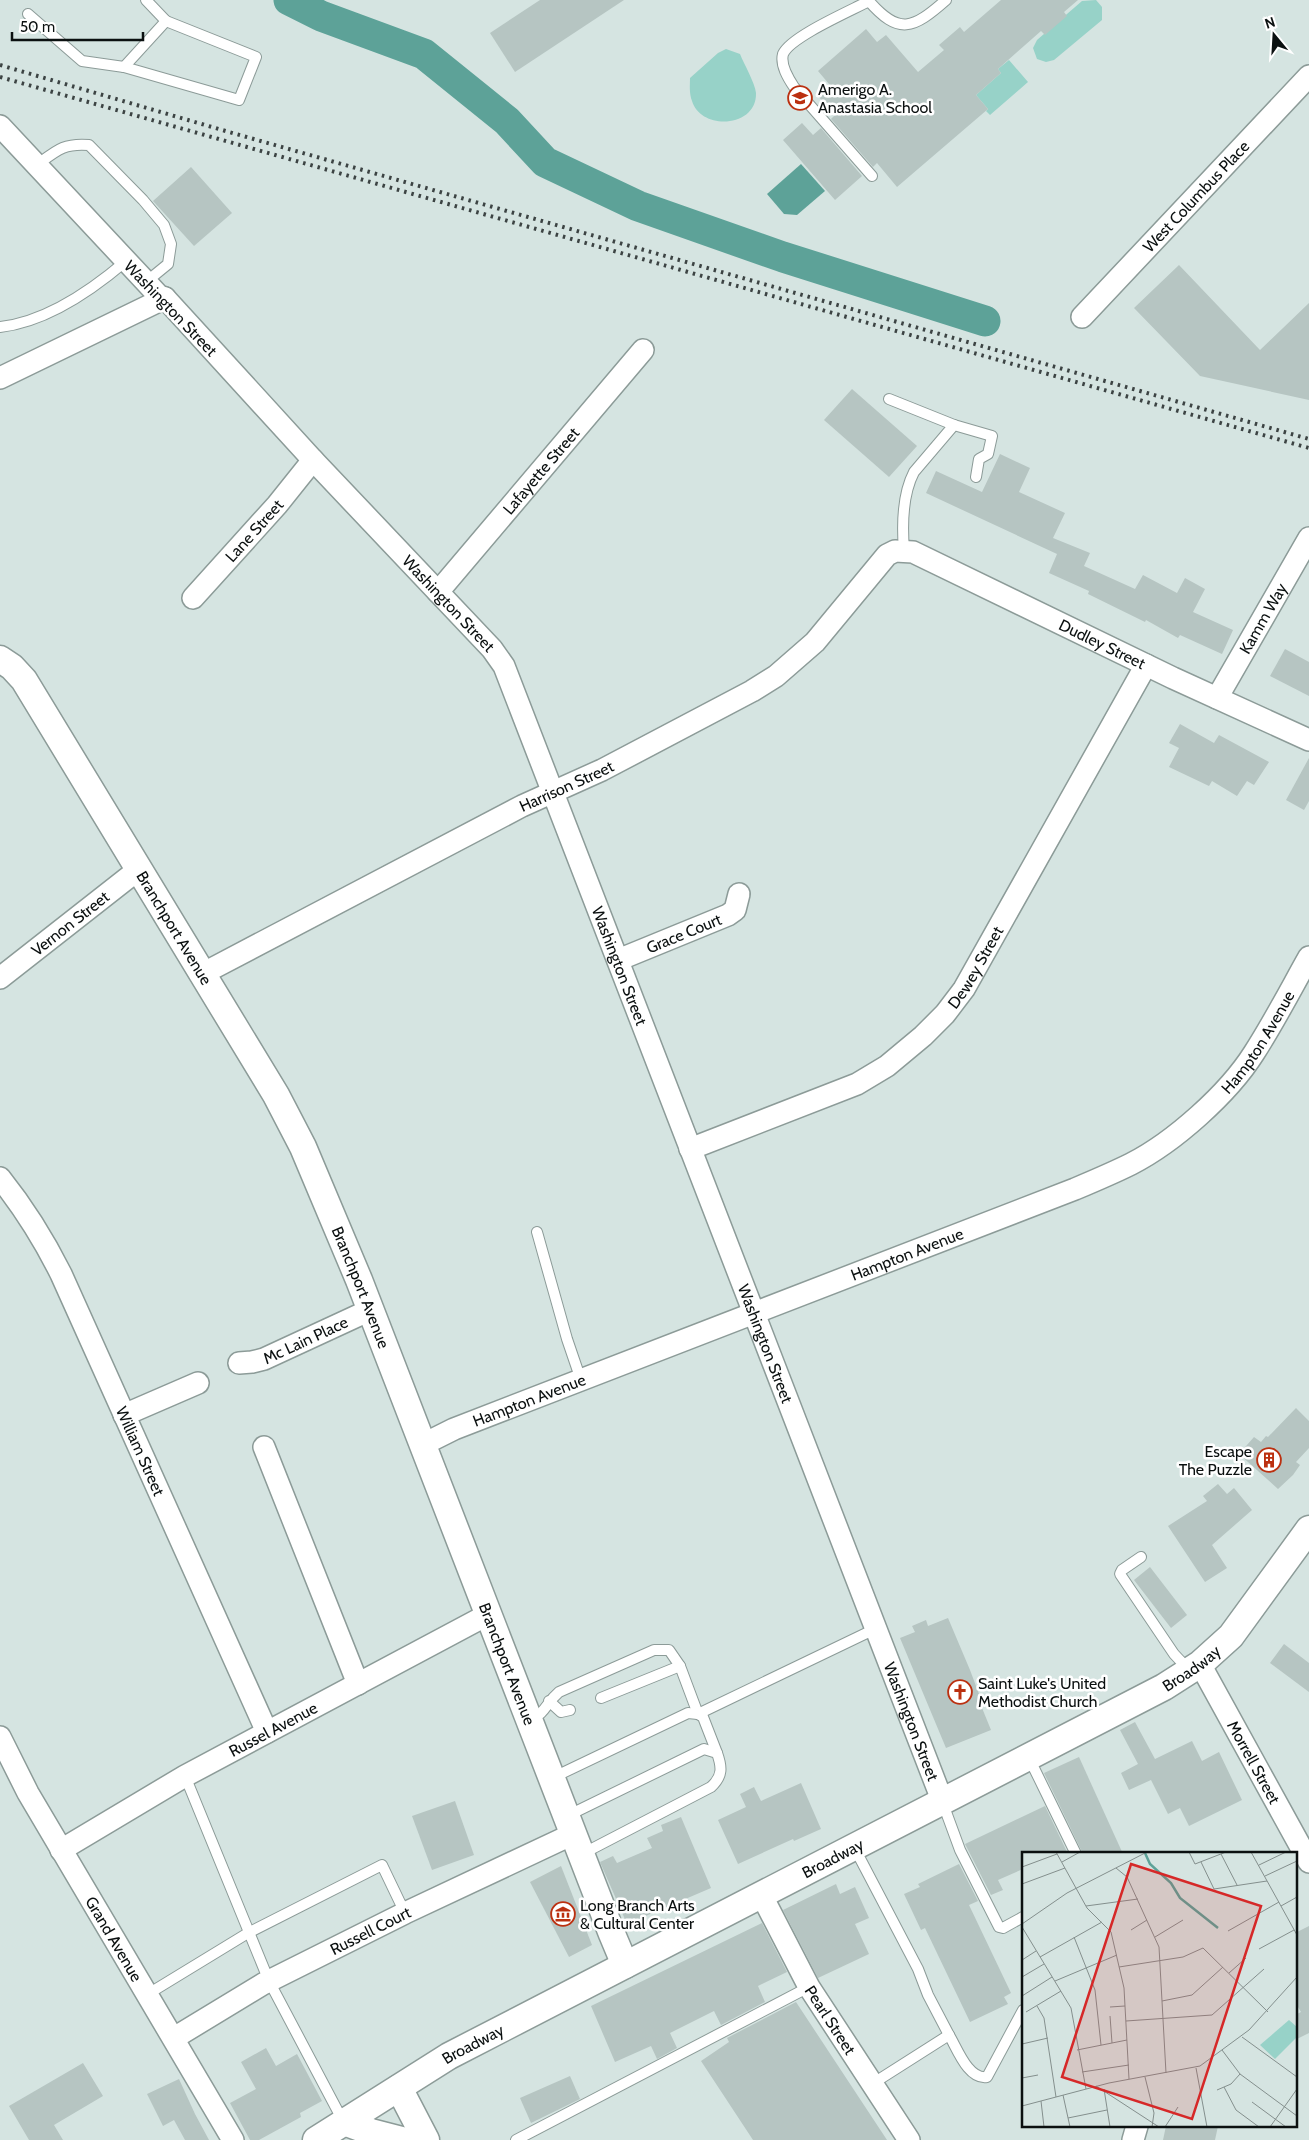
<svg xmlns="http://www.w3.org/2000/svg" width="1309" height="2140" viewBox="0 0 1309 2140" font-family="Cabin,sans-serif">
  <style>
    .green { fill: #97d2c8 }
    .water { fill: #5da298 }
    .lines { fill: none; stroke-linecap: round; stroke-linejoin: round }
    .river { stroke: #5da298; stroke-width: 31 }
    .building { fill: #b6c5c2 }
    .service-casing { stroke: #8c9b98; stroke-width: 12 }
    .minor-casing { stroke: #8c9b98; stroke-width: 24 }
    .tertiary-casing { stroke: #8c9b98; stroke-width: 29 }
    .service { stroke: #fff; stroke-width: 10 }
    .minor { stroke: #fff; stroke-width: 21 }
    .tertiary { stroke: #fff; stroke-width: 26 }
    .rail { stroke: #3c4343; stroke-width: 4; stroke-dasharray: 2.5 5; stroke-linecap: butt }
    .labels { text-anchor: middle; stroke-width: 5; stroke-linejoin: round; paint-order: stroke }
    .poi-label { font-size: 16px; fill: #0b1010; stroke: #fff; text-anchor: start }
    .street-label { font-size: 16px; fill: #0b1010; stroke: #fff }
    .inset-river { fill: none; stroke: #5da298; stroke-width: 2.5 }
    .inset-road { fill: none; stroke: #848f8d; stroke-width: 1 }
    .view { fill: #d62828; fill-opacity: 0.15; stroke: #d62828; stroke-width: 2.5 }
    .inset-edge { fill: none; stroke: #0b1010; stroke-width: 2.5 }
  </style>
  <rect width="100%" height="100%" fill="#d5e4e1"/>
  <g class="green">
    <polygon points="1096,0 1102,7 1102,20 1054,60 1046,62 1037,59 1033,48 1037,40 1082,1"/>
    <path d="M 726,49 L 740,54 C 744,64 755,83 756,93 C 757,128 701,131 692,101 C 689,93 690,85 690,78 L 718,53 Z"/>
    <polygon points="1009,60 1028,82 990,115 986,111 988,109 976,95 1001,73 998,69"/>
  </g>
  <polygon class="water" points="801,164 825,191 797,215 784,214 767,194"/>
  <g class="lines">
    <polyline class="river" points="289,0 321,16 424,54 507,121 545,162 638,206 783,257 985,321"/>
  </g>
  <g class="building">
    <polygon points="540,0 624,0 515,72 490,33"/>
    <polygon points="1001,0 1078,0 1064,12 1067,16 1045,35 1041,31 998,69 1001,73 976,95 988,109 897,187 877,163 873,167 831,119 835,115 817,95 829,84 818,71 866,29 877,42 886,35 918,72 944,50 939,45 960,27 964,32"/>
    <polygon points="802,123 813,135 821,128 862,176 835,200 783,140"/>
    <polygon points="191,167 232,213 194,246 153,201"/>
    <polygon points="1179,265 1260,350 1309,303 1309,400 1200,376 1134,308"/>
    <polygon points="852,389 917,446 889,477 824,420"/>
    <polygon points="1000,454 1030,468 1019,492 1065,513 1053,538 1090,553 1084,566 1135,589 1143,575 1177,593 1185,578 1205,589 1193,612 1233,630 1222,654 1180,635 1178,638 1146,620 1145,622 1088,594 1089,591 1049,573 1057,554 926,493 936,471 982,492"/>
    <polygon points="1285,649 1309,662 1309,696 1270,676"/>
    <polygon points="1180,724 1214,743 1219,735 1269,762 1254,785 1247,781 1237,796 1212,781 1209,786 1169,767 1179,748 1169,743"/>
    <polygon points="1309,758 1309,801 1304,810 1286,800"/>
    <polygon points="1296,1408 1309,1421 1309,1448 1296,1462 1300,1465 1293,1475 1278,1489 1239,1454 1254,1437 1261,1442 1266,1436 1268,1437"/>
    <polygon points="1218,1484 1227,1494 1234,1488 1252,1510 1212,1545 1227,1568 1205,1582 1168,1526 1207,1501 1203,1496"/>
    <polygon points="1150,1567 1187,1615 1171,1628 1134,1580"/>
    <polygon points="948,1618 970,1670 982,1702 980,1703 991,1730 946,1748 900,1638 915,1632 912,1626 926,1620 928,1626"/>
    <polygon points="1284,1644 1309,1663 1309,1692 1270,1663"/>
    <polygon points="1135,1722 1155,1759 1192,1741 1202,1761 1219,1752 1242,1800 1189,1826 1180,1808 1168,1814 1151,1780 1129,1790 1121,1773 1138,1764 1120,1730"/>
    <polygon points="1079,1757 1123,1854 1083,1854 1044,1773"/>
    <polygon points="801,1783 821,1829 794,1841 793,1839 738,1864 718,1820 746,1807 740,1794 754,1787 761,1801"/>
    <polygon points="455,1801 474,1855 432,1870 412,1816"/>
    <polygon points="1045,1806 1068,1854 1023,1854 1023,1869 998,1880 1003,1890 991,1895 965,1844"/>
    <polygon points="681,1817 711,1888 627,1924 600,1862 613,1856 617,1863 652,1848 647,1838 663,1831 661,1825"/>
    <polygon points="959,1864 978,1901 969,1905 1011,1993 1004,1997 1008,2004 970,2022 925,1928 921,1930 904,1894 920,1887 918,1884"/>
    <polygon points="561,1866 592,1945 569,1957 530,1882"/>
    <polygon points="836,1884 840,1894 855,1887 869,1918 855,1924 869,1954 818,1978 783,1910"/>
    <polygon points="762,1923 787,1972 758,1986 765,2002 721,2025 714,2011 670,2033 677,2048 657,2059 651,2046 615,2062 591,2006"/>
    <polygon points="1309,1926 1309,2033 1295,2040 1295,2015 1301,2012 1295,2002 1295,1933"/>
    <polygon points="796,2002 887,2140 753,2140 701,2061 729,2042 727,2038"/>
    <polygon points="266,2048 276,2066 297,2054 322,2101 300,2113 301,2117 259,2140 250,2140 230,2103 256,2089 241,2062"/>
    <polygon points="83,2063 103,2096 54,2125 63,2140 29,2140 9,2106"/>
    <polygon points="570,2076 580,2099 531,2123 520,2098"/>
    <polygon points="179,2079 195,2114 209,2140 185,2140 174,2120 163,2126 147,2094"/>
    <polygon points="1166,2126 1218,2126 1215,2140 1163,2140"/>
  </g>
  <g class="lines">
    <g class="service-casing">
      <g id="service">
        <path d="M 868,0 C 899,36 913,29 946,0"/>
        <path d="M 869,1 C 850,11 790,37 783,54 C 780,65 788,78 794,87 L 872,176"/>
        <polyline points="28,14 82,61 124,67 239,100 256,57 166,21"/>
        <polyline points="124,67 166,21 146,0"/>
        <path d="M 37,165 C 57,150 64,143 89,145 L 143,200 L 164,225 L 171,244 L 168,264 L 146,282"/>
        <path d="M 0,327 C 46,322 92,290 126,261"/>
        <polyline points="889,399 954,425"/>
        <path d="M 904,550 C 902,525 902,495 914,472 L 954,425 L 992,436 L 988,454 L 979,459 L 976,477"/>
        <polyline points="537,1232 567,1339 581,1380"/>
        <polyline points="1141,1557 1122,1570 1120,1574 1174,1654 1189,1670"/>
        <polyline points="601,1698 680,1666"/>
        <polyline points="549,1701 561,1712 570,1710"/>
        <path d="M 529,1721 C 547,1712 545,1704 559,1692 L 654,1650 L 669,1650 L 680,1666 L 698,1714 L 703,1717 L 717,1753"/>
        <polyline points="1029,1758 1076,1854"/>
        <polyline points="185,1776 269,1981 343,2121"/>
        <polyline points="552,1778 688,1713 698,1714 875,1629"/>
        <polyline points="942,1801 960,1850 999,1927 1003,1928 1023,1917"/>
        <path d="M 567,1816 L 704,1749 L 717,1753 C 722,1767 723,1776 711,1787 L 582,1854"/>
        <polyline points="854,1847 918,1969 928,1995 949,2035"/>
        <polyline points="148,1994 248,1933 382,1865 405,1913"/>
        <path d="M 872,2084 L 949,2035 C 957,2048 968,2080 987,2077 L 1023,2010"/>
        <polyline points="516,2140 809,1987"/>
      </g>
    </g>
    <g class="minor-casing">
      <g id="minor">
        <path id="s1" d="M 0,126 L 146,282 L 159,296 L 165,298 L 313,460 L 492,649 L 504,666 L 942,1800"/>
        <path id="s2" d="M 1082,317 L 1309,76"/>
        <polyline points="0,378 165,298"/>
        <path id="s3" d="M 438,592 L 643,350"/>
        <path id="s4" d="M 193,598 L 277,505 L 313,460"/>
        <path id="s5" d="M 1217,698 L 1309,538"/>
        <path id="s6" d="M 618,960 L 728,915 L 735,910 L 739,894"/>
        <path id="s7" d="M 202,974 L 522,806 L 602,770 L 752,691 L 776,676 L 815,642 L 887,555 L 895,551 L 913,552 L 1173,678 L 1309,740"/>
        <path id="s8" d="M 0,978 L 139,869"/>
        <path id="s9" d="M 690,1149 L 857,1084 L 887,1066 L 923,1036 L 945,1014 L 964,989 L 1146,665"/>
        <path id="s10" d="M 0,1178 C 24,1208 44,1240 61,1274 L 267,1732"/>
        <path id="s11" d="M 239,1363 L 252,1362 L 264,1359 L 370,1310"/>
        <polyline points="124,1415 198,1383"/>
        <path id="s12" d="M 424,1444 L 454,1429 L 1075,1189 C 1094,1181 1113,1173 1131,1164 C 1174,1142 1228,1094 1254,1053 C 1274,1022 1291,989 1309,957"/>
        <polyline points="264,1447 358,1684"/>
        <path id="s13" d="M 1200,1664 L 1309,1862"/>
        <path id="s14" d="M 0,1737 L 28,1793 L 233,2140"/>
        <path id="s15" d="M 61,1850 L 185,1776 L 487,1615"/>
        <path id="s16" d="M 761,1894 L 809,1987 L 909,2140"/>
        <path id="s17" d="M 174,2038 L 263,1984 L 405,1913 L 573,1834"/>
        <polyline points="1133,2140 1137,2126"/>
      </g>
    </g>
    <g class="tertiary-casing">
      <g id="tertiary">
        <path id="s18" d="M 0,659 L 12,667 L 24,680 L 276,1095 L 303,1147 L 359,1280 L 612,1934 L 625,1965"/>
        <polyline points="399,2088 426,2140"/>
        <polyline points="344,2122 371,2132 402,2140"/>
        <path id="s19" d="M 316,2140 L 449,2056 L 1164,1687 L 1200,1664 L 1231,1636 L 1309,1529"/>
      </g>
    </g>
    <use href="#service" class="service"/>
    <use href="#minor" class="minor"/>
    <use href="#tertiary" class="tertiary"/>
    <g class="rail">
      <polyline points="0,65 229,132 1309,439"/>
      <polyline points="0,77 1309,448"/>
    </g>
  </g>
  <defs>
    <g id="school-ring" transform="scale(1.25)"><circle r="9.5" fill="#fff" stroke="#bb3010" stroke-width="1.5"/><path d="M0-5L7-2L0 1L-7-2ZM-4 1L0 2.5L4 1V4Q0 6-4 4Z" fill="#bb3010"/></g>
    <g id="building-ring" transform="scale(1.25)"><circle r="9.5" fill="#fff" stroke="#bb3010" stroke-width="1.5"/><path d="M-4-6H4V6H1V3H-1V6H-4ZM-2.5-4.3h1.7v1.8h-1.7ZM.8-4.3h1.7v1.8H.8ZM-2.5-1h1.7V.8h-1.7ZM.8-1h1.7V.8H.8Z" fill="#bb3010"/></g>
    <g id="church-ring" transform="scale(1.25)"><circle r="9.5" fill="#fff" stroke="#bb3010" stroke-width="1.5"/><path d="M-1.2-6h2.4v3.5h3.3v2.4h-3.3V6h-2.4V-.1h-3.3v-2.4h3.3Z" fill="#bb3010"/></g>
    <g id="museum-ring" transform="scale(1.25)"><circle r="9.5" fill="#fff" stroke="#bb3010" stroke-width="1.5"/><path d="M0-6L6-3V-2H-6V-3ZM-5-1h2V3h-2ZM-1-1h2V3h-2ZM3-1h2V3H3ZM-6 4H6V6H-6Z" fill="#bb3010"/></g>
  </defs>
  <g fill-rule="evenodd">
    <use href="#school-ring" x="800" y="98"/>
    <use href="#building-ring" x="1269" y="1460"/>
    <use href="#church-ring" x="960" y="1692"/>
    <use href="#museum-ring" x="563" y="1914"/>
  </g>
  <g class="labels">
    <g class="poi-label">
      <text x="818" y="95">Amerigo A.<tspan x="818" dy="18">Anastasia School</tspan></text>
      <text x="1252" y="1457" text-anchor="end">Escape<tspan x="1252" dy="18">The Puzzle</tspan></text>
      <text x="978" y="1689">Saint Luke's United<tspan x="978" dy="18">Methodist Church</tspan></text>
      <text x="580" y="1911">Long Branch Arts<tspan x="580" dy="18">&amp; Cultural Center</tspan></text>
    </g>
    <g class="street-label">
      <text dy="6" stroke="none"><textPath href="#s2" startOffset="166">West Columbus Place</textPath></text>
      <text transform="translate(171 308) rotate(46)" y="6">Washington Street</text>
      <text dy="6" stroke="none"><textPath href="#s3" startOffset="159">Lafayette Street</textPath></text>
      <text dy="6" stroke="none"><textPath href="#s4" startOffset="91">Lane Street</textPath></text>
      <text dy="6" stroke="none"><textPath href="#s1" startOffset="656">Washington Street</textPath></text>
      <text dy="6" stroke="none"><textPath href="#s5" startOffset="92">Kamm Way</textPath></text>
      <text dy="6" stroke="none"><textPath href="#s7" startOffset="1049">Dudley Street</textPath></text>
      <text dy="6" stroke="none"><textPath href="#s7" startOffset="410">Harrison Street</textPath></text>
      <text dy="6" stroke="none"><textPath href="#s8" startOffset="89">Vernon Street</textPath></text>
      <text dy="6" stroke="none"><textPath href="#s18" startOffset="322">Branchport Avenue</textPath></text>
      <text dy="6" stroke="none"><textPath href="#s6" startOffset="71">Grace Court</textPath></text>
      <text dy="6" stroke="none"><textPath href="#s1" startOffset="1061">Washington Street</textPath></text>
      <text dy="6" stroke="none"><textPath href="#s9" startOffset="348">Dewey Street</textPath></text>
      <text dy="6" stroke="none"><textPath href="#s12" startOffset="939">Hampton Avenue</textPath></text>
      <text dy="6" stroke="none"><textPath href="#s12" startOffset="519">Hampton Avenue</textPath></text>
      <text dy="6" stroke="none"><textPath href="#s18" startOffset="728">Branchport Avenue</textPath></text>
      <text dy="6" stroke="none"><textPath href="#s11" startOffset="71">Mc Lain Place</textPath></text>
      <text dy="6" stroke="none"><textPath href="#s1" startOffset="1466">Washington Street</textPath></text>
      <text dy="6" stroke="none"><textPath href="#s12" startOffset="114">Hampton Avenue</textPath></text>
      <text dy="6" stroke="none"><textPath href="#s10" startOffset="308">William Street</textPath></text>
      <text dy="6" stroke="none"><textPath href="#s18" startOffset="1132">Branchport Avenue</textPath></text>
      <text dy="6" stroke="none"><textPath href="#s19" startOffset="995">Broadway</textPath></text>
      <text dy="6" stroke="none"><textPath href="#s1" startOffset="1871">Washington Street</textPath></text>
      <text dy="6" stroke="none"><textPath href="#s15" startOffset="244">Russel Avenue</textPath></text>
      <text dy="6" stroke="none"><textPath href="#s13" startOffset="112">Morrell Street</textPath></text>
      <text dy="6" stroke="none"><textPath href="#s19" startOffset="589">Broadway</textPath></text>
      <text dy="6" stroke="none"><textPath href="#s17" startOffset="224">Russell Court</textPath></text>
      <text dy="6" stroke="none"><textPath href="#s14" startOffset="232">Grand Avenue</textPath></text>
      <text dy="6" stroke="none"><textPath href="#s16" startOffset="144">Pearl Street</textPath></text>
      <text dy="6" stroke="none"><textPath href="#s19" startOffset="184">Broadway</textPath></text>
    </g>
  </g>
  <g transform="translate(1022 1852)">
    <rect width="275" height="275" fill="#d5e4e1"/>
    <path d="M 267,168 L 275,175 L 275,185 L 253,207 L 238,193 Z" fill="#97d2c8"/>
    <path class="inset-river" d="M 123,1 L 128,12 L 149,31 L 158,46 L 196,76"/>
    <path class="inset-road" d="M 34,0 L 65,56 L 89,80 L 102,136 L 107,227M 167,0 L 173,12 L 204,0M 229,0 L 275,83M 199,2 L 215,33M 40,10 L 58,0M 179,10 L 192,37 L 245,29M 237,13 L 264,0M 0,15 L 35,2M 94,16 L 105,25 L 137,95 L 144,221M 243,24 L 275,9M 0,32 L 43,16M 64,54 L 116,47M 259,54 L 275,45M 0,72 L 45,41 L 125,0M 0,75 L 49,156 L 64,237M 109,78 L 125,68M 206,79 L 257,50M 52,85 L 73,138 L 79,193M 133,85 L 161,68M 237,97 L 272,78M 18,105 L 80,70M 0,108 L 14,99M 97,115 L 161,105 L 181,96 L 246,160M 207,121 L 224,106M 0,125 L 22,112M 33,129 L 95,103M 0,144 L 30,125M 140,149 L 170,143 L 201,115M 15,154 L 22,166 L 34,245M 88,155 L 103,154M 4,160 L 39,139M 88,164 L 90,191M 104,169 L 190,163 L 242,117M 220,185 L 275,225M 0,192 L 26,186M 55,198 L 105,188M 200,198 L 218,222 L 275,264M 174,216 L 185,275M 60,220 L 107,213M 123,225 L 132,261 L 130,275M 0,226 L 16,223M 74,234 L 137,275M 202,235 L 214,258 L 237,275M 82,237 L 88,275M 195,238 L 209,232 L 218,222M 41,243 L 48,275M 19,249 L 22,275M 230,250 L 264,275M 0,254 L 87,231 L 178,214 L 227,178 L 275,125M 46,266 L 85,258M 143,275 L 156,255M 248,275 L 275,237"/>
    <path class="view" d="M 109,12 L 239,54 L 170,267 L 40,225 Z"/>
    <rect width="275" height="275" class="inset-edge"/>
  </g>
  <g transform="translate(1274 35) rotate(342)" stroke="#ffffff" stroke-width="4" paint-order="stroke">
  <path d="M0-4L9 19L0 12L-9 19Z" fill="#0b1010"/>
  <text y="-8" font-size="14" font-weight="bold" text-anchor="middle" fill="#0b1010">N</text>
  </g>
  <path d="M12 32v8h131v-8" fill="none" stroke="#0b1010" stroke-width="2.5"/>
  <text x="20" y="32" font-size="15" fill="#0b1010" stroke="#ffffff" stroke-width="4" paint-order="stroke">50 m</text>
</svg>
